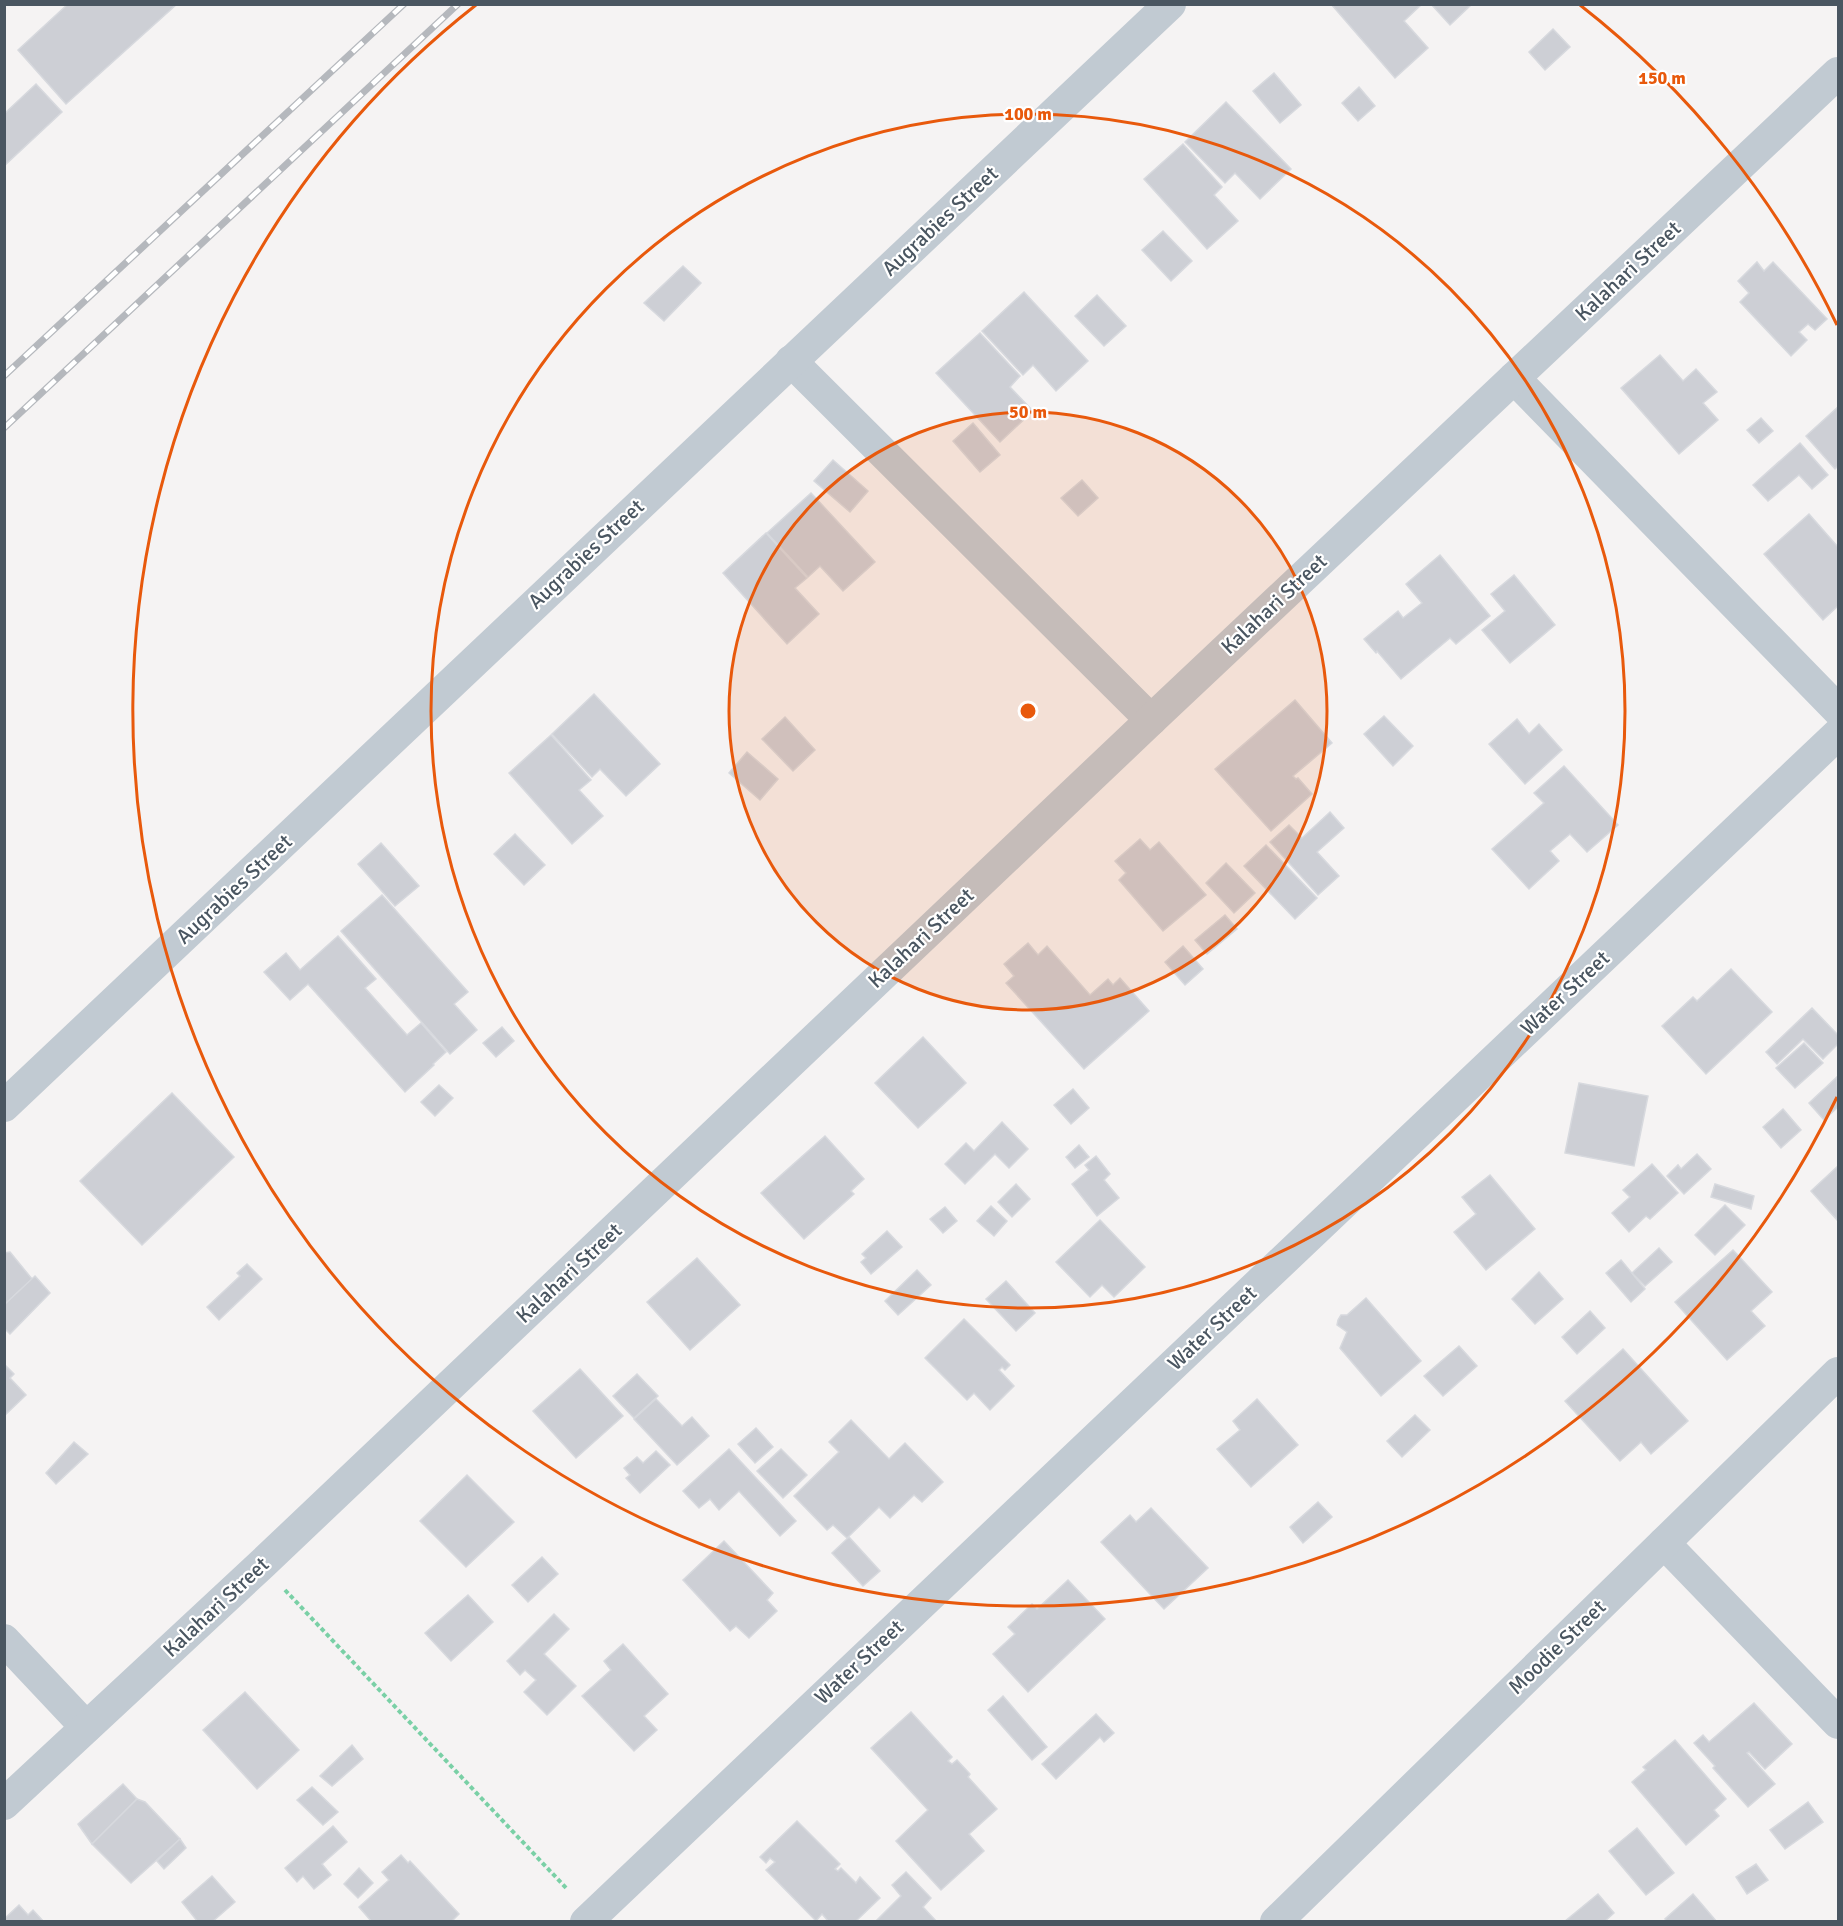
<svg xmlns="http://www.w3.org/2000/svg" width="1843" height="1926" viewBox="0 0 1843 1926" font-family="Signika,sans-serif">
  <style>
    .building { fill: #cdcfd5; stroke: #d7d9de; stroke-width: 1.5 }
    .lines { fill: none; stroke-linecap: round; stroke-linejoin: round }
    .path { stroke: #7ad0a6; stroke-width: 4; stroke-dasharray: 4.5 3; stroke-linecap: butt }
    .minor { stroke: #c1cad2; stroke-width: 32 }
    .rail-casing { stroke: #b5b8bd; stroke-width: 7 }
    .rail { stroke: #fff; stroke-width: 4.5; stroke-dasharray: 14; stroke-linecap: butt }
    .ring { fill: none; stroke: #e8590c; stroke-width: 3 }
    .labels { text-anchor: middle; stroke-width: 4.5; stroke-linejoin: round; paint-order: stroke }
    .street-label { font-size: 21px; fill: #4a5661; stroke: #fff }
    .centre { fill: #e8590c; stroke: #fff; stroke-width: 3 }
    .ring-label { font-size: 18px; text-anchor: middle; font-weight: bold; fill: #e8590c; stroke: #fff; stroke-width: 4.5; stroke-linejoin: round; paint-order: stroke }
  </style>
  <rect width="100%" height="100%" fill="#f5f3f3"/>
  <g class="building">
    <polygon points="68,4 177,4 66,104 18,50"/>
    <polygon points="1331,4 1422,4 1404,21 1428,48 1395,78"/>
    <polygon points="1431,4 1472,4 1450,25"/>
    <polygon points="1553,29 1570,47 1545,70 1529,52"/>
    <polygon points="1274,73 1301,105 1280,123 1253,91"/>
    <polygon points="36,84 62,112 4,166 4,114"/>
    <polygon points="1359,87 1375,106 1358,121 1342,103"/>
    <polygon points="1226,102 1291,169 1260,199 1235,173 1225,183 1185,142"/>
    <polygon points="1183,144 1222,187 1214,195 1238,221 1207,249 1144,179"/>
    <polygon points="1163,231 1192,261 1171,281 1142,250"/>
    <polygon points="1757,262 1764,271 1773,262 1827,319 1815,330 1808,324 1799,332 1807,340 1791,356 1740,302 1749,293 1738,281"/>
    <polygon points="683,266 701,283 664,321 644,303"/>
    <polygon points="1024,292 1088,361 1056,391 1033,365 1023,375 982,331"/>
    <polygon points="1097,295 1126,326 1104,346 1075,316"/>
    <polygon points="980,333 1020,376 1010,387 1033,411 1000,442 936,373"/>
    <polygon points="1660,355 1683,381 1696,369 1717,392 1703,403 1718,420 1679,454 1621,388"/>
    <polygon points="1838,407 1838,466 1835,469 1806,436"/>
    <polygon points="1761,418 1773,431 1759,443 1747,430"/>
    <polygon points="973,423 1000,455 980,472 953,441"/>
    <polygon points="1800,443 1828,475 1812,489 1799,475 1768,501 1753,485"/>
    <polygon points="833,460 868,491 850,512 814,481"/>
    <polygon points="1082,480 1098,498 1078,516 1061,498"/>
    <polygon points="811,493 875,562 843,591 820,566 808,577 767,533"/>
    <polygon points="1809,514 1838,547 1838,606 1823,620 1764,554"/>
    <polygon points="766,533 807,578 795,588 819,614 787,644 723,573"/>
    <polygon points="1440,555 1490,616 1456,644 1450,638 1401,679 1377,651 1376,653 1364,639 1398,611 1403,618 1422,603 1406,584"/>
    <polygon points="1514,575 1555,625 1510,663 1482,630 1505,611 1491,594"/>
    <polygon points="594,694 660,764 626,796 600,769 592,777 552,734"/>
    <polygon points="1295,700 1332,743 1293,776 1296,779 1298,778 1312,794 1271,831 1215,769"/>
    <polygon points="1384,716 1413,746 1393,766 1364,734"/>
    <polygon points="785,717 815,750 793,771 762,739"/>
    <polygon points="1517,719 1529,734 1539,724 1562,750 1525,784 1489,744"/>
    <polygon points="551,735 591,780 579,790 603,816 572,844 509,773"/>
    <polygon points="747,752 778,779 760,800 729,773"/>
    <polygon points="1564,766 1618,825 1587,852 1570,834 1550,851 1559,861 1529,889 1492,849 1544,803 1534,793"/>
    <polygon points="1330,812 1344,828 1317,852 1339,876 1318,895 1270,842 1289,825 1302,838"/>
    <polygon points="515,834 545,865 524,885 494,854"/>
    <polygon points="1140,839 1150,850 1159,842 1206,895 1163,931 1119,880 1126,873 1115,861"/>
    <polygon points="381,843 419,886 395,906 358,864"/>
    <polygon points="1266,845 1317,898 1295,919 1244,866"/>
    <polygon points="1226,863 1255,893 1234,913 1206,883"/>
    <polygon points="382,895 468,992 454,1004 477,1030 450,1054 341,931"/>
    <polygon points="1225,915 1237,929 1207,954 1195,940"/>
    <polygon points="338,936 376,979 365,988 407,1035 421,1023 446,1052 433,1064 434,1065 405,1092 308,984 290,1000 264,972 286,953 300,970"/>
    <polygon points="1028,943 1038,955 1047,946 1090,995 1108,979 1113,985 1120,978 1149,1011 1084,1069 1006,983 1014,976 1004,964"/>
    <polygon points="1183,946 1203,969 1185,985 1165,962"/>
    <polygon points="1731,969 1772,1012 1706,1074 1662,1026 1693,997 1697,1001"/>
    <polygon points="1812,1008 1838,1035 1838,1044 1823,1059 1803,1039 1777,1064 1766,1052"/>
    <polygon points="502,1027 514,1041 496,1057 483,1043"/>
    <polygon points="923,1037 966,1083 918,1128 875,1083"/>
    <polygon points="1804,1043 1823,1063 1795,1088 1776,1068"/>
    <polygon points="1837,1077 1838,1107 1824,1120 1809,1103"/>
    <polygon points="1579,1083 1648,1096 1634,1166 1565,1153"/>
    <polygon points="439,1085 453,1098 435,1116 421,1102"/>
    <polygon points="1073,1089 1089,1108 1071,1124 1054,1105"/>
    <polygon points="172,1093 234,1157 142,1245 80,1181"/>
    <polygon points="1783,1109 1801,1130 1781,1148 1763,1127"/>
    <polygon points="1002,1122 1028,1149 1009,1168 995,1154 965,1184 945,1164 966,1143 974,1151"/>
    <polygon points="825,1136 864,1179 851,1191 854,1194 804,1239 761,1193"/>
    <polygon points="1079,1145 1089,1157 1075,1168 1066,1157"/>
    <polygon points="1697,1154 1711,1169 1684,1194 1667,1176 1678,1165 1681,1169"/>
    <polygon points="1096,1156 1110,1174 1104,1180 1119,1198 1097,1216 1072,1184 1089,1170 1085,1165"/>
    <polygon points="1652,1164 1678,1193 1650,1219 1646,1216 1629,1232 1612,1213 1630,1197 1623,1190"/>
    <polygon points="1838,1166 1838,1221 1811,1191"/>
    <polygon points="1490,1175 1535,1229 1486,1270 1454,1232 1476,1214 1462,1197"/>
    <polygon points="1016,1184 1030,1199 1012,1217 998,1202"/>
    <polygon points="1715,1184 1754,1196 1751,1209 1711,1197"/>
    <polygon points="1725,1205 1745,1225 1715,1255 1695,1235"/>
    <polygon points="991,1206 1007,1221 994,1236 977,1221"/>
    <polygon points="945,1207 957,1221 943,1233 930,1219"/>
    <polygon points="1100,1220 1145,1267 1114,1297 1102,1285 1090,1297 1056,1262"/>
    <polygon points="887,1231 902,1247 871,1274 861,1262 866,1258 862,1254"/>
    <polygon points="1659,1248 1672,1262 1645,1286 1632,1273"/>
    <polygon points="1733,1250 1772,1292 1751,1311 1765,1326 1727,1360 1675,1302"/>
    <polygon points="10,1252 32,1279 4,1305 4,1253"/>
    <polygon points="697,1258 740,1305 690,1350 647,1302"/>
    <polygon points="1621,1260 1645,1289 1631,1302 1606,1273"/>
    <polygon points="247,1264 262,1279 219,1320 207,1307 240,1276 237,1273"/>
    <polygon points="917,1270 931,1285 898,1315 885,1301"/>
    <polygon points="1539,1272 1563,1299 1535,1324 1512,1299"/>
    <polygon points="35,1276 50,1293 10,1334 4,1328 4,1305"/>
    <polygon points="1006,1281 1035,1313 1016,1331 986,1299"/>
    <polygon points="1366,1298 1421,1361 1381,1396 1340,1348 1347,1332 1337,1325 1338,1320 1341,1315 1347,1315"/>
    <polygon points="1590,1311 1605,1328 1577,1354 1562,1337"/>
    <polygon points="964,1319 1010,1365 1005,1370 1002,1367 999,1370 1014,1386 990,1410 974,1393 967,1400 925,1358"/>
    <polygon points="1459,1346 1477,1366 1443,1396 1424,1376"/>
    <polygon points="1623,1349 1688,1421 1651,1454 1641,1442 1620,1461 1565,1401"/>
    <polygon points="4,1364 14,1374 10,1378 26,1395 4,1416"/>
    <polygon points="580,1369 623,1416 576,1458 533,1411"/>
    <polygon points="637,1374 658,1396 634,1418 613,1396"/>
    <polygon points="656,1399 682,1426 692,1417 709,1436 677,1465 634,1419"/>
    <polygon points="1257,1399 1298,1445 1251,1487 1217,1449 1240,1430 1233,1421"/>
    <polygon points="1415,1415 1430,1430 1402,1457 1387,1441"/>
    <polygon points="851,1420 889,1459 905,1443 943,1482 922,1502 914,1495 890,1518 879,1507 847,1538 833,1525 827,1530 794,1496 839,1452 829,1442"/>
    <polygon points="756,1428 773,1447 755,1463 738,1444"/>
    <polygon points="74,1442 88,1454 56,1484 46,1473"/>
    <polygon points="729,1449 796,1521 780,1536 739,1491 719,1510 710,1499 699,1508 683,1491"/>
    <polygon points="781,1449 807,1475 783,1498 757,1471"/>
    <polygon points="656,1451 670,1465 640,1493 626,1478 630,1475 624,1468 637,1457 643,1463"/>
    <polygon points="467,1475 514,1522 466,1567 420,1521"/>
    <polygon points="1318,1502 1332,1517 1303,1543 1290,1527"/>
    <polygon points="1151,1508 1208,1568 1164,1609 1101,1542 1130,1515 1136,1522"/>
    <polygon points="849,1537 880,1571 863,1586 832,1553"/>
    <polygon points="724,1541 773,1593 767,1600 777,1611 749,1638 736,1626 730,1631 683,1580"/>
    <polygon points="542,1557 558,1574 528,1602 512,1585"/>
    <polygon points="1068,1580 1105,1619 1028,1692 993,1654 1015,1634 1008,1627 1032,1604 1037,1609"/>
    <polygon points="468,1595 493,1622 451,1661 425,1633"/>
    <polygon points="554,1614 569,1629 544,1654 576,1686 547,1715 524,1692 536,1680 525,1670 520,1675 507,1661"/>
    <polygon points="623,1644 668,1694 644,1716 657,1730 634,1751 582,1696 611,1670 604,1661"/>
    <polygon points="245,1692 299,1750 257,1789 203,1730"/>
    <polygon points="1003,1696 1047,1747 1032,1760 988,1710"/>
    <polygon points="1754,1703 1792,1744 1765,1769 1749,1752 1747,1753 1775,1784 1748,1807 1713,1768 1715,1766 1694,1743 1703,1735 1709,1742"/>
    <polygon points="911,1712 952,1757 948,1761 952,1764 957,1760 970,1774 968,1777 997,1809 969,1834 984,1851 941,1890 896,1841 928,1810 871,1748"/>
    <polygon points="1096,1714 1114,1733 1104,1742 1100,1737 1056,1779 1042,1764"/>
    <polygon points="1675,1740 1726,1799 1714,1810 1719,1816 1686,1845 1632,1782 1646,1770 1643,1767"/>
    <polygon points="352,1745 363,1759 332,1786 320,1776"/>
    <polygon points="123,1784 137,1799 92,1844 78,1824"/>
    <polygon points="312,1787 338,1812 323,1825 297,1800"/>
    <polygon points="137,1799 145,1802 180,1839 131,1883 92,1844"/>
    <polygon points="1808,1802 1823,1822 1785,1849 1770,1830"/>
    <polygon points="797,1821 840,1864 835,1869 838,1871 841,1868 856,1883 860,1877 880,1898 855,1922 829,1922 822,1914 816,1921 766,1870 775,1862 770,1858 766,1863 760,1857"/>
    <polygon points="333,1826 347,1842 322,1864 331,1875 314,1889 303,1876 297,1882 285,1868"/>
    <polygon points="1637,1828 1674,1873 1646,1895 1609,1851"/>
    <polygon points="180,1839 186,1848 164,1869 157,1861"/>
    <polygon points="401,1855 408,1863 410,1861 459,1914 451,1922 372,1922 359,1907 389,1880 382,1872"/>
    <polygon points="1756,1864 1768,1880 1747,1894 1736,1877"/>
    <polygon points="359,1868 373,1883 358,1898 344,1884"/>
    <polygon points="906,1872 931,1898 923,1907 937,1922 875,1922 901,1896 892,1885"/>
    <polygon points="212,1876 235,1902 212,1922 198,1922 182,1902"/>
    <polygon points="1598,1894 1614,1913 1604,1922 1564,1922"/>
    <polygon points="1693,1894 1717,1922 1667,1922 1665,1919"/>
    <polygon points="19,1905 28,1915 33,1910 44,1922 4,1922 4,1919"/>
  </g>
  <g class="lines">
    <polyline class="path" points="285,1590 568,1890"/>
    <g class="minor">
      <polyline points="791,361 1151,720"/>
      <polyline points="1514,378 1838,710"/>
      <polyline points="4,1106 1170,4"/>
      <polyline points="1664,1543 1838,1723"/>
      <polyline points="4,1640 86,1727"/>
      <polyline points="4,1804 261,1565 1151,720 1838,73"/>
      <polyline points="586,1922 1838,734"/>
      <polyline points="1276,1922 1838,1373"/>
    </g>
    <g class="rail-casing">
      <g id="rail">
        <polyline points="4,376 404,4"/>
        <polyline points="4,428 458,4"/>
      </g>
    </g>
    <use href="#rail" class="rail"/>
  </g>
  <circle cx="1028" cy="711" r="299" fill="#e8590c" fill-opacity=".12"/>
  <g class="ring">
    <circle cx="1028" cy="711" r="299"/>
    <circle cx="1028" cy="711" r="597"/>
    <path d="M1837 1097A896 896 0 1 1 476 5M1580 5A896 896 0 0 1 1837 325"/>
  </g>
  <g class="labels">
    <g class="street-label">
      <text transform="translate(940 221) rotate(-43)" y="7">Augrabies Street</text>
      <text transform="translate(1628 271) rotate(-43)" y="7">Kalahari Street</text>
      <text transform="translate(586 554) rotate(-43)" y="7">Augrabies Street</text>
      <text transform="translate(1274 604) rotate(-43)" y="7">Kalahari Street</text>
      <text transform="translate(234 889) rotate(-43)" y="7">Augrabies Street</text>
      <text transform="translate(921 938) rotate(-43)" y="7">Kalahari Street</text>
      <text transform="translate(1565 993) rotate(-43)" y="7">Water Street</text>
      <text transform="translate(569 1273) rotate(-43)" y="7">Kalahari Street</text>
      <text transform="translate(1212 1328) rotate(-43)" y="7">Water Street</text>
      <text transform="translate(216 1607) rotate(-43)" y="7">Kalahari Street</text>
      <text transform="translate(1557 1647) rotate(-44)" y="7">Moodie Street</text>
      <text transform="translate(859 1662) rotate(-43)" y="7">Water Street</text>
    </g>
  </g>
  <circle cx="1028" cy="711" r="9" class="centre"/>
  <g class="ring-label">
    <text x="1662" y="84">150 m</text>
    <text x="1028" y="120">100 m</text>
    <text x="1028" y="418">50 m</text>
  </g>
  <rect width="1843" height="1926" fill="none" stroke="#4a5661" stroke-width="12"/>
</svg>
